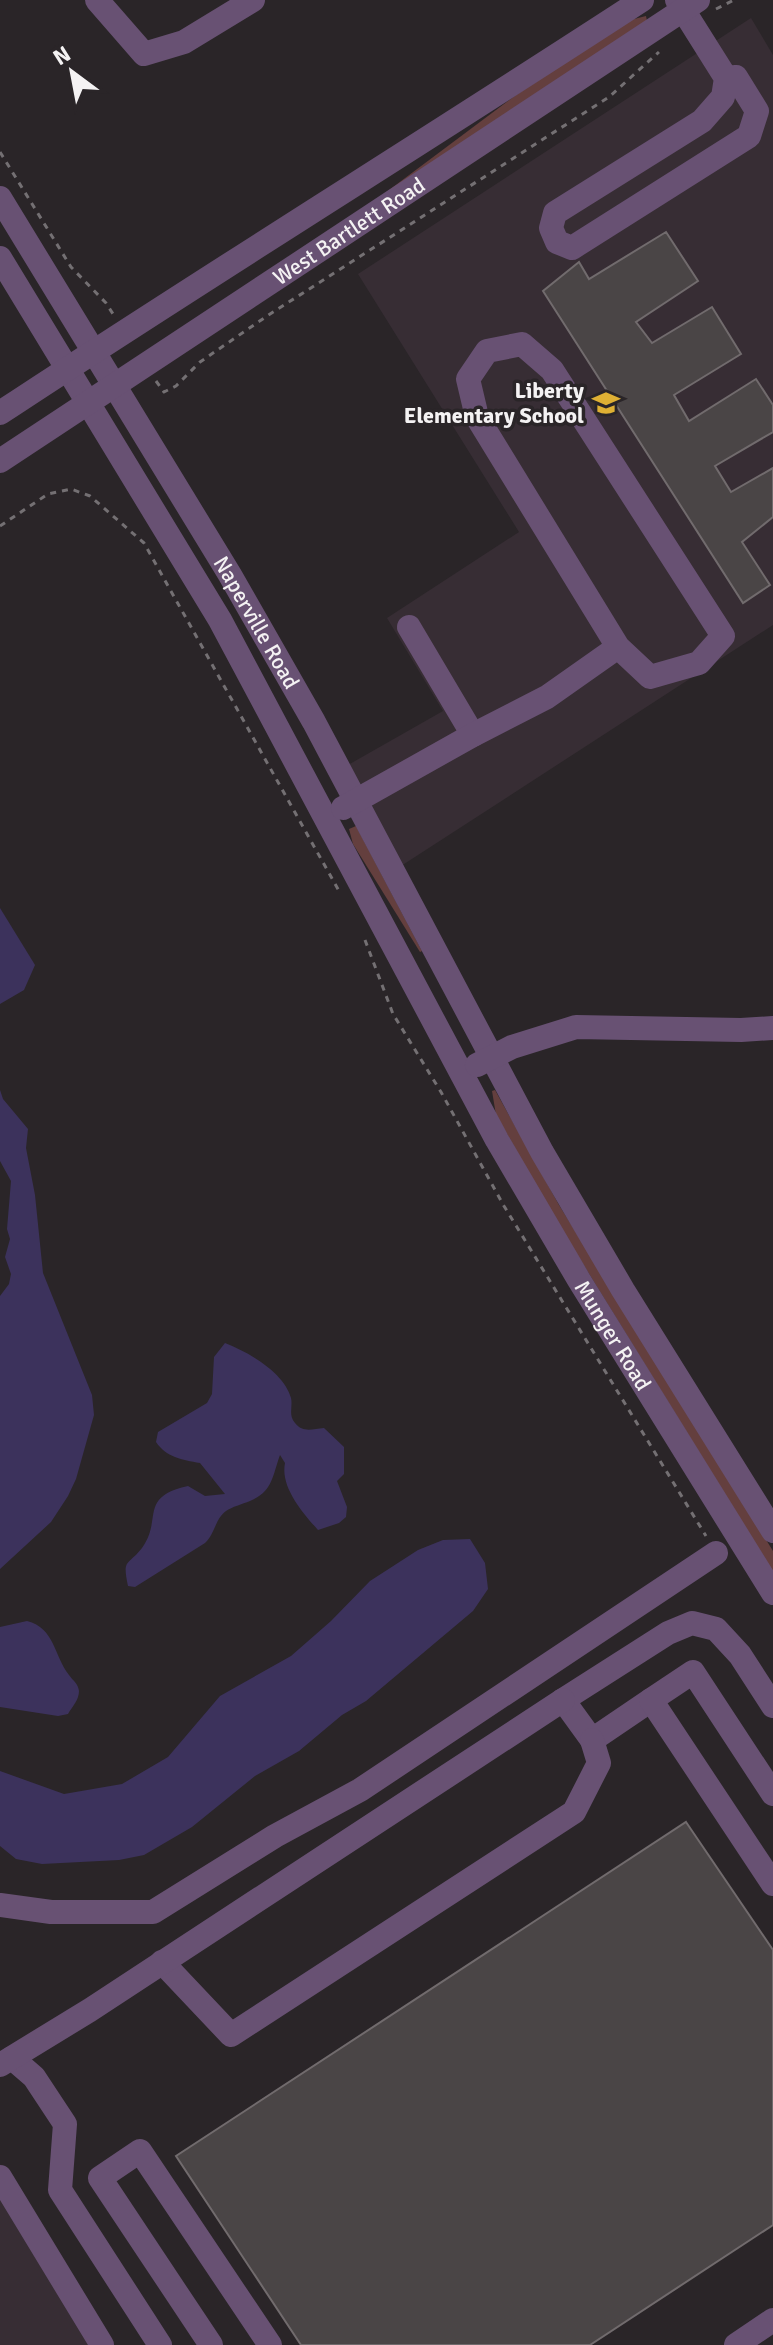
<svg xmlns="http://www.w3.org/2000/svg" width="773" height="2345" viewBox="0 0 773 2345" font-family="Signika,sans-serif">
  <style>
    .built { fill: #372d34 }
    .green { fill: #643f3e }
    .water { fill: #3c325c }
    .building { fill: #4a4546; stroke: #716b6d; stroke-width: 2 }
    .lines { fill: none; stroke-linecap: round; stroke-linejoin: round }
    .path { stroke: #747073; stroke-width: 3; stroke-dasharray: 6 6; stroke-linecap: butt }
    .minor { stroke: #685173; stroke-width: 24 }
    .labels { text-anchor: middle; stroke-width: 7; stroke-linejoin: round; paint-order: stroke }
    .street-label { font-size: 22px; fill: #f4f2f3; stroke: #2a2528 }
    .poi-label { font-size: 22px; font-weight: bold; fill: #f4f2f3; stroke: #2a2528; text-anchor: end }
  </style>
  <rect width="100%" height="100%" fill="#2a2528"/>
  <g class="built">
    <polygon points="751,18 773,55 773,625 401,866 348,765 443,711 387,618 519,532 358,274"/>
    <polygon points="0,2164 114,2345 0,2345"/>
  </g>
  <g class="green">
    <polygon points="646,16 647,21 353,217 516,95 630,20"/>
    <polygon points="356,826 422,951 420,952 353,844 349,829"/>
    <polygon points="495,1090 559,1205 773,1551 773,1572 559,1225 496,1115 492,1091"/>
  </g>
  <g class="water">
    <polygon points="0,908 35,965 24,990 0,1004"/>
    <polygon points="0,1090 3,1099 28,1129 26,1148 35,1195 43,1273 92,1395 94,1415 76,1479 68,1496 51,1522 0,1569 0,1296 9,1284 11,1274 5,1257 10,1239 7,1229 11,1181 0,1161"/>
    <path d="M 225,1343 C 248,1352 284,1372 291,1398 C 293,1407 288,1415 295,1423 C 303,1433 312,1429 324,1428 L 344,1447 L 344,1474 L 337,1481 L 347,1507 L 346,1517 L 339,1523 L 318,1530 C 303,1513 280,1487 285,1463 L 280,1455 C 272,1477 273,1491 250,1501 C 242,1504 232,1507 226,1511 C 215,1519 215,1534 205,1543 L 135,1587 L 128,1586 C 122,1558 128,1566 142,1548 C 163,1519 138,1497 188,1486 L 205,1496 L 225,1494 L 200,1463 C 182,1460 166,1457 156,1442 L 158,1432 L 207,1403 L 212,1394 L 214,1357 Z"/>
    <polygon points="470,1539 485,1563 488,1589 473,1611 366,1701 342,1715 299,1751 255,1776 192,1827 144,1855 119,1860 42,1864 16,1859 0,1846 0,1771 64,1794 122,1784 168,1757 220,1696 291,1656 331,1621 370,1581 418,1550 443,1540"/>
    <path d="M 27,1621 C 55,1628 54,1656 69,1675 C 73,1681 78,1683 79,1691 C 79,1700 72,1707 68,1714 L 58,1716 L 0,1707 L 0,1627 Z"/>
  </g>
  <g class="building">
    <polygon points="666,232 698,281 636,322 652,343 712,307 741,354 674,395 689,421 756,379 773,405 773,432 715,466 731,492 773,468 773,517 742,542 770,585 743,603 543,291 579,262 589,279"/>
    <polygon points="686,1822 773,1950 773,2225 590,2345 301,2345 176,2156"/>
  </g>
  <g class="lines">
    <g class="path">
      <polyline points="716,9 734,0"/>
      <polyline points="0,152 71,267 106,303 113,314"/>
      <polyline points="156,381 164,392 176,386 200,362 267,316 609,97 659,52"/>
      <polyline points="0,526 48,494 71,489 90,496 144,543 339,891"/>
      <polyline points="365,940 393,1014 441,1092 504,1206 706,1536"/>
    </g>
    <g class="minor">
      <polyline points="97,0 144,54 184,42 253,0"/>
      <polyline points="677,0 726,78 723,97 702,121 555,213 551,228 557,242 572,248 749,136 757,111 736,77 726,78"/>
      <path id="s1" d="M 0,198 L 230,575 L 314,722 L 542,1152 L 623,1290 L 773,1531"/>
      <path id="s2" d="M 0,258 L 220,620 L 497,1140 L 579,1280 L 773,1593"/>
      <path d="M 0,413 C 212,273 429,139 642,0"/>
      <path id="s3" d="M 0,461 L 698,0"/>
      <polyline points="409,627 473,735"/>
      <polyline points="343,808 473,735 547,697 618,647 477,417 468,379 487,351 522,344 552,370 723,636 699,663 650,677 618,647"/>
      <polyline points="477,1065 512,1047 576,1027 741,1030 773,1028"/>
      <polyline points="651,1700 592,1740 563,1700 668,1633 692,1623 716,1629 740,1655 773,1706"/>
      <polyline points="773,1794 693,1672 651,1700 773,1884"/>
      <polyline points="0,1905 51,1912 153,1912 275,1836 360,1790 716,1553"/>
      <polyline points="162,1962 231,2035 574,1812 599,1763 592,1740"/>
      <polyline points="12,2058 34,2077 65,2124 60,2190 160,2345"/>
      <polyline points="0,2065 90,2010 563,1700"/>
      <polyline points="0,2177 102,2345"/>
      <polyline points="211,2345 100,2178 140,2151 270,2345"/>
      <polyline points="736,2345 773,2320"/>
    </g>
  </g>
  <defs>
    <g id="school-bare" transform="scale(2.16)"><path d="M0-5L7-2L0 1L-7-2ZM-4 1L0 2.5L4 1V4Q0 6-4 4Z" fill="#dfb034" stroke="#2a2528" stroke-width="2.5" paint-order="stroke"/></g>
  </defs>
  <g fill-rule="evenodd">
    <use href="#school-bare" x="606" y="403"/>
  </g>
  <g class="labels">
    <g class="street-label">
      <text dy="8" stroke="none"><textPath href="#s3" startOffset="418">West Bartlett Road</textPath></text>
      <text dy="8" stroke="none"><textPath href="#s1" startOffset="496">Naperville Road</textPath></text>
      <text dy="8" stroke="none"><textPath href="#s2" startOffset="1240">Munger Road</textPath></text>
    </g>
    <g class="poi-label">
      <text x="584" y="398">Liberty<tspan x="584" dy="25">Elementary School</tspan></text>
    </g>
  </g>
  <g transform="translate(72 72) rotate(328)" stroke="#2a2528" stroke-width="6" paint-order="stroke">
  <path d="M0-6L14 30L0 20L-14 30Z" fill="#f4f2f3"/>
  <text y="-12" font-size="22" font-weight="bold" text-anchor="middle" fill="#f4f2f3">N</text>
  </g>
</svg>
